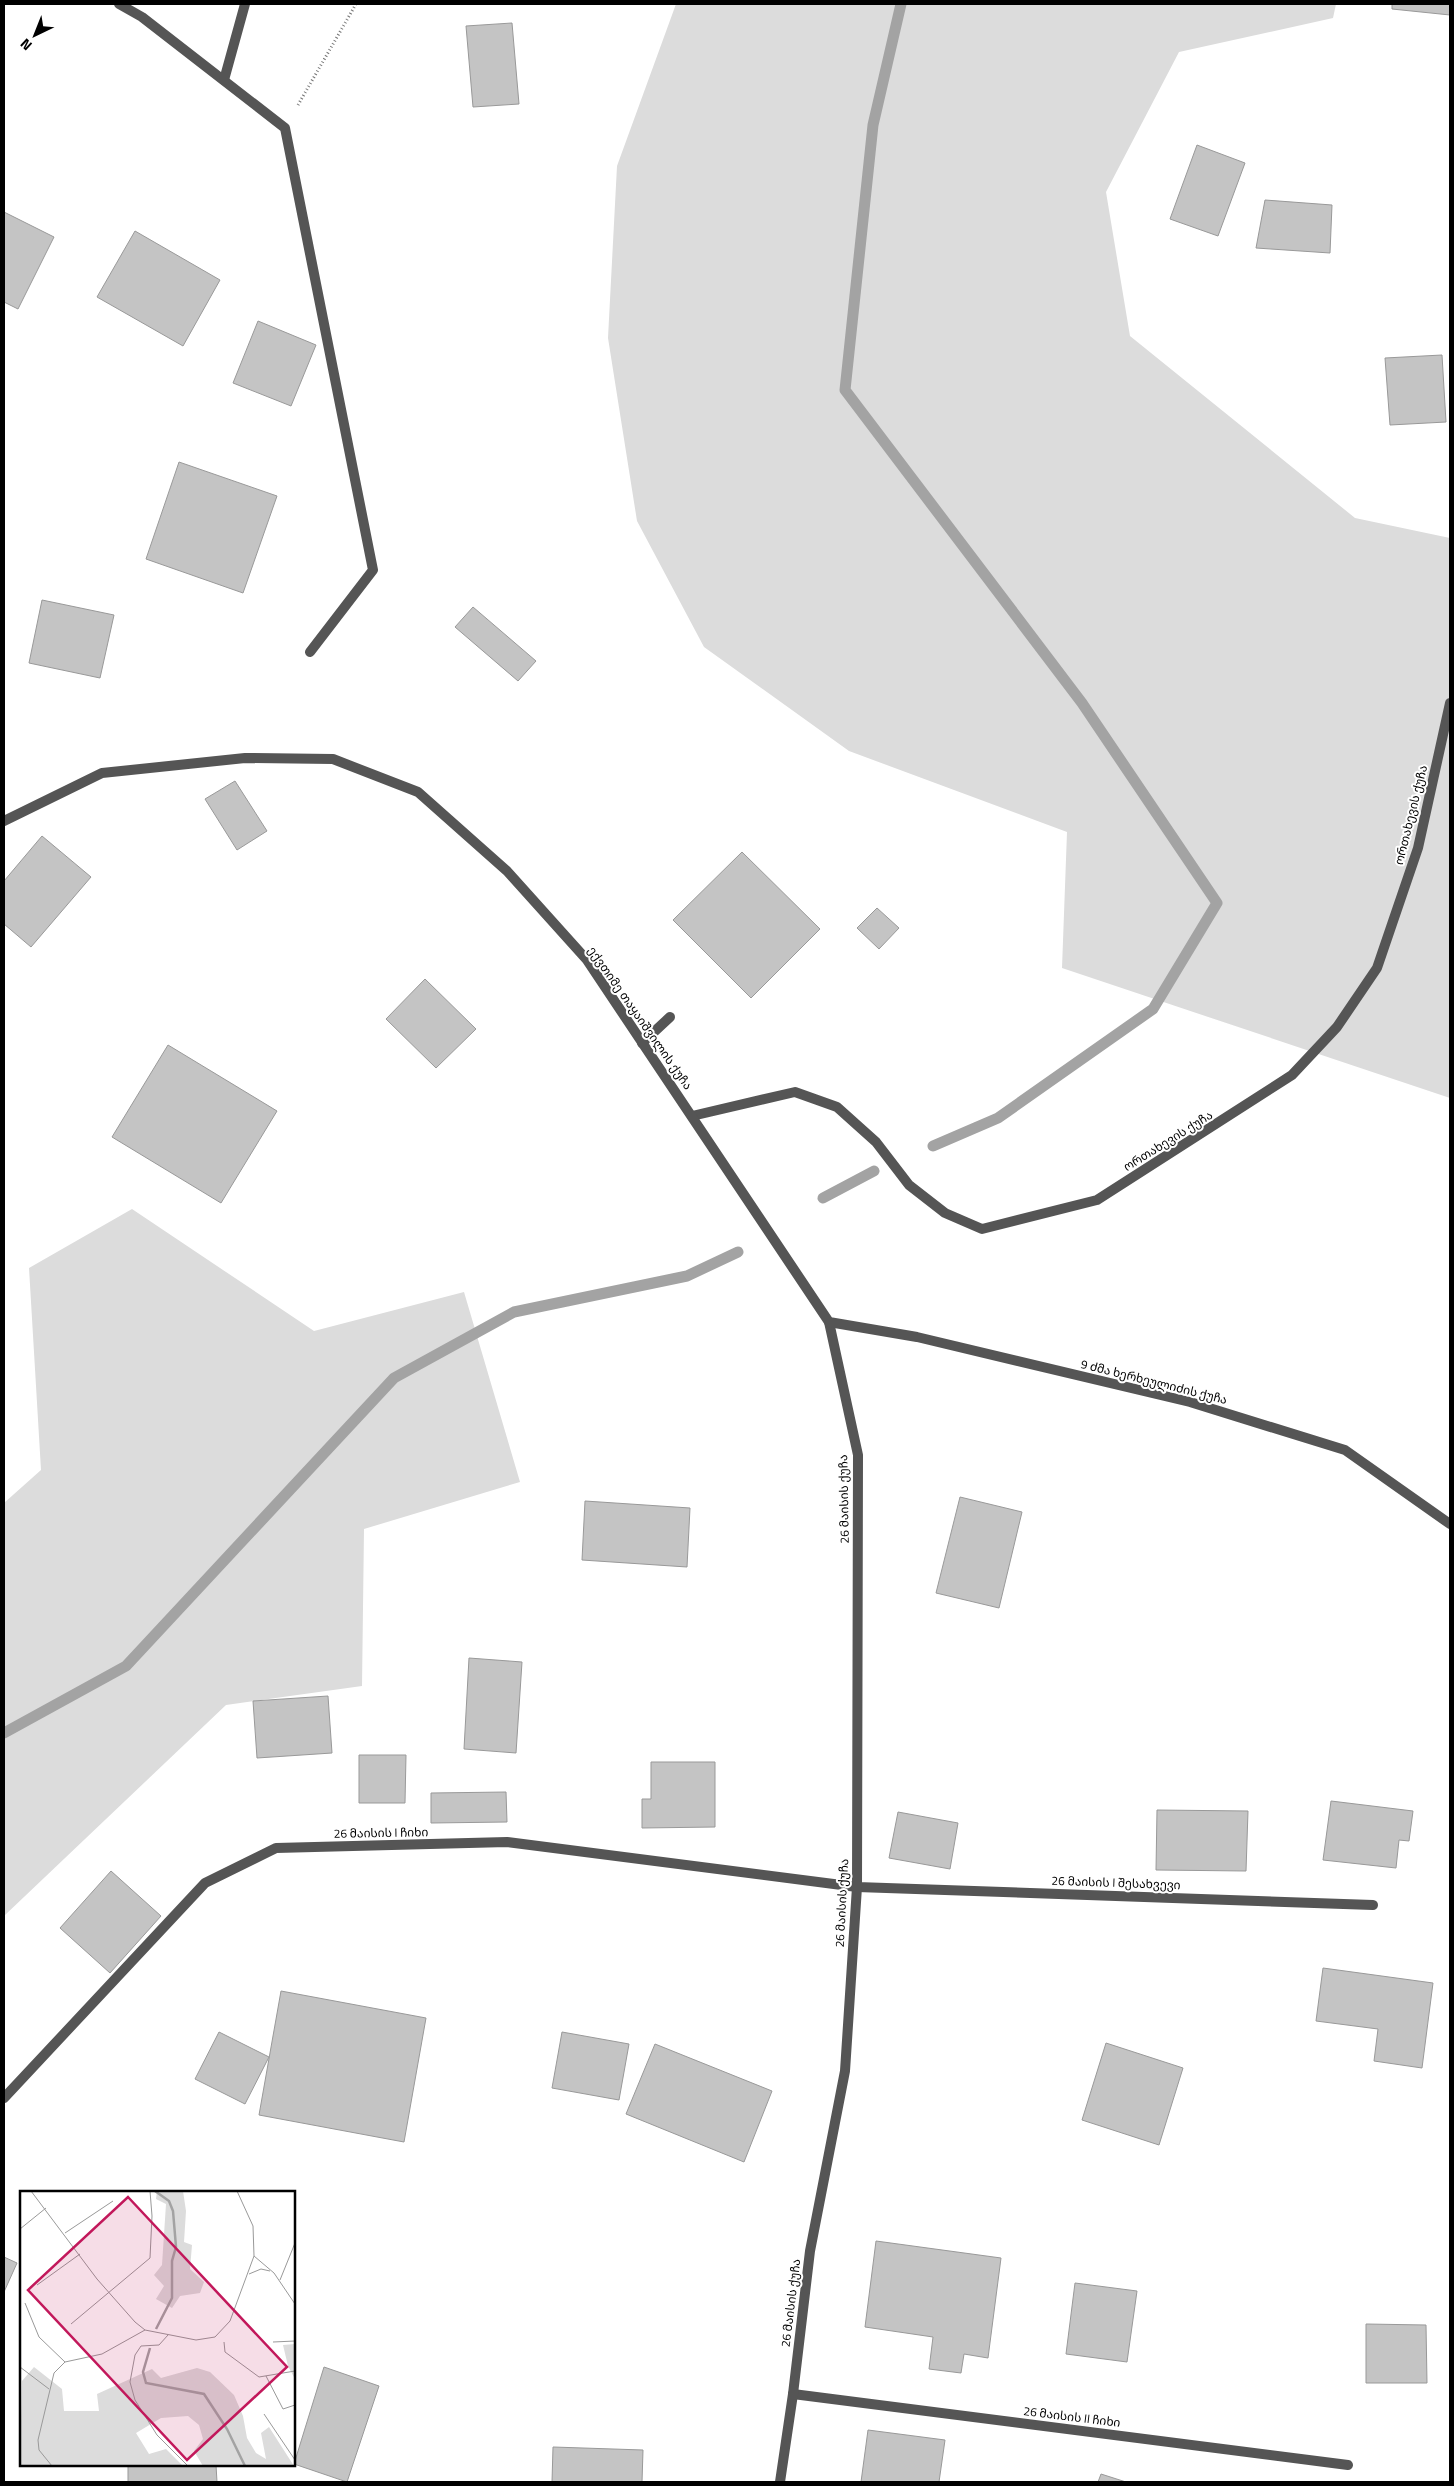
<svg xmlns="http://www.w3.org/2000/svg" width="1454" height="2486" viewBox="0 0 1454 2486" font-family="'Titillium Web','Noto Sans Georgian',sans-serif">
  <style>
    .green { fill: #dcdcdc }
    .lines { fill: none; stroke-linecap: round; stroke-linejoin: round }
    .stream { stroke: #a3a3a3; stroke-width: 11 }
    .building { fill: #c4c4c4; stroke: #999 }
    .path { stroke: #777; stroke-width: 3; stroke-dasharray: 1 2.5; stroke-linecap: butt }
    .service { stroke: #555; stroke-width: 10 }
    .minor { stroke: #555; stroke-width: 10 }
    .tertiary { stroke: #555; stroke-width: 10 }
    .labels { text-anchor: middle; stroke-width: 4; stroke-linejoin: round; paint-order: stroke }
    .street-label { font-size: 12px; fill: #000; stroke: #fff }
    .inset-river { fill: none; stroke: #a3a3a3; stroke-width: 2.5 }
    .inset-road { fill: none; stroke: #999; stroke-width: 1 }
    .view { fill: #c2185b; fill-opacity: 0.15; stroke: #c2185b; stroke-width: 2.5 }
    .inset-edge { fill: none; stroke: #000; stroke-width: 2.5 }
  </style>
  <rect width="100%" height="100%" fill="#fff"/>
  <g class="green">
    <polygon points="676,4 1336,4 1333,18 1179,52 1106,192 1130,336 1355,518 1450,538 1450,1098 1062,968 1067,832 849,751 704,647 637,521 608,338 617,166"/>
    <polygon points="132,1209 314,1331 464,1292 520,1482 364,1529 362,1686 226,1705 4,1916 4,1503 41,1470 29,1268"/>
  </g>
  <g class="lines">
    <g class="stream">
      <polyline points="901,4 873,125 845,390 1082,703 1217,903 1153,1009 998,1118 933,1146"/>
      <polyline points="823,1198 874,1171"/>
      <polyline points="4,1733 126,1666 394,1378 514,1312 687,1276 738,1252"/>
    </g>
  </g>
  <g class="building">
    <polygon points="1392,4 1450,4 1450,15 1392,9"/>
    <polygon points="512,23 519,104 473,107 466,26"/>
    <polygon points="1197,145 1245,163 1218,236 1170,219"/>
    <polygon points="1265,200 1332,205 1330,253 1256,248"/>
    <polygon points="4,212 54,237 18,309 4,302"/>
    <polygon points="135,231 220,280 183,346 97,297"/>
    <polygon points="258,321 316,345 291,406 233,383"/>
    <polygon points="1442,355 1446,422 1390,425 1385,358"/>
    <polygon points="179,462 277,496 243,593 146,559"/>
    <polygon points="42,600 114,615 100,678 29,663"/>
    <polygon points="473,607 536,661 518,681 455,627"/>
    <polygon points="235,781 267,831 237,850 205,799"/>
    <polygon points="42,836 91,877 31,947 4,924 4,881"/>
    <polygon points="742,852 820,929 751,998 673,920"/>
    <polygon points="877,908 899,928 879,949 857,928"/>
    <polygon points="425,979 476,1029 436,1068 386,1019"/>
    <polygon points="168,1045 277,1111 221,1203 112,1137"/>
    <polygon points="960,1497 1022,1512 999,1608 936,1593"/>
    <polygon points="585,1501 690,1508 687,1567 582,1560"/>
    <polygon points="469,1658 522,1662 516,1753 464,1749"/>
    <polygon points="328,1696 332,1753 257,1758 253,1701"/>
    <polygon points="359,1755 406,1755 405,1803 359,1803"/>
    <polygon points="651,1762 715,1762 715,1827 642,1828 642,1799 651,1799"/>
    <polygon points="506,1792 507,1822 431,1823 431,1793"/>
    <polygon points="1331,1801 1413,1811 1409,1841 1399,1840 1396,1868 1323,1860"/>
    <polygon points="1157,1810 1248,1811 1246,1871 1156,1870"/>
    <polygon points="898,1812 958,1823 950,1869 889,1858"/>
    <polygon points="111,1871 161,1916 110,1973 60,1928"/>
    <polygon points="1323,1968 1433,1983 1422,2068 1374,2061 1378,2029 1316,2021"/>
    <polygon points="281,1991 426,2018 404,2142 259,2115"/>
    <polygon points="219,2032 269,2057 245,2104 195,2079"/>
    <polygon points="562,2032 629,2044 619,2100 552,2088"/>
    <polygon points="1106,2043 1183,2068 1159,2145 1082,2120"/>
    <polygon points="655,2044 772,2091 744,2162 626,2114"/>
    <polygon points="876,2241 1001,2258 988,2358 964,2354 961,2373 929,2369 933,2337 865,2327"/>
    <polygon points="4,2257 17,2263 4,2292"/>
    <polygon points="1075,2283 1137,2291 1127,2362 1066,2354"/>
    <polygon points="1366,2324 1426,2325 1427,2383 1366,2383"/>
    <polygon points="324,2367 379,2386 347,2482 294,2464"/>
    <polygon points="868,2430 945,2440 939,2482 861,2482"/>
    <polygon points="553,2447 643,2450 642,2482 552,2482"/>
    <polygon points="128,2465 216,2465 217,2482 128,2482"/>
    <polygon points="1101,2474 1126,2482 1098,2482"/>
  </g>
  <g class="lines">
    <polyline class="path" points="298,105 356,4"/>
    <polyline class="service" points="642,1043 670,1017"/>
    <g class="minor">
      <polyline points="119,4 142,17 285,128 373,570 310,652"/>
      <polyline points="224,80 245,4"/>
      <polyline points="692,1116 795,1092 837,1107 876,1142 909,1185 945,1213 982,1229 1097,1200 1292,1075 1337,1027 1377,968 1418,848 1450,703"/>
      <polyline points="4,2098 205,1883 276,1848 507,1842 857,1887 1373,1905"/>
      <polyline points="793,2394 1348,2465"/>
      <polyline points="780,2482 793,2394 810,2251 845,2071 857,1887 858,1455 829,1322"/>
    </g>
    <polyline class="tertiary" points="4,821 102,773 245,758 333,759 418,792 507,871 587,960 829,1322 917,1337 1190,1402 1345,1450 1450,1524"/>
  </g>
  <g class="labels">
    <g class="street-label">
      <text transform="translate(1411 815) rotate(-76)" y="4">ორთახევის ქუჩა</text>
      <text transform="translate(640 1018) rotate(55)" y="4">ექვთიმე თაყაიშვილის ქუჩა</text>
      <text transform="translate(1168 1141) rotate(-32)" y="4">ორთახევის ქუჩა</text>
      <text transform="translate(1154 1382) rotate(14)" y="4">9 ძმა ხერხეულიძის ქუჩა</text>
      <text transform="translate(844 1499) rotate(-91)" y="4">26 მაისის ქუჩა</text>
      <text transform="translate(381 1833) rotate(-1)" y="4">26 მაისის I ჩიხი</text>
      <text transform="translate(1116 1883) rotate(2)" y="4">26 მაისის I შესახვევი</text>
      <text transform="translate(842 1903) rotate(-87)" y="4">26 მაისის ქუჩა</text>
      <text transform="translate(791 2303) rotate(-83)" y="4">26 მაისის ქუჩა</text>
      <text transform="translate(1072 2417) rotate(7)" y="4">26 მაისის II ჩიხი</text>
    </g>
  </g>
  <g transform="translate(20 2191)">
    <rect width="275" height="275" fill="#fff"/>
    <path d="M 137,0 L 163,0 L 166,20 L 164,51 L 172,54 L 170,78 L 184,91 L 180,102 L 160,105 L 152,117 L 136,108 L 144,95 L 134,84 L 142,74 L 146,13 L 136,8 ZM 275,153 L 275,188 L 268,175 L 263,154 ZM 14,176 L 42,198 L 44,220 L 79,220 L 77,203 L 132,178 L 141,187 L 177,177 L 190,181 L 214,204 L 223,225 L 227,247 L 236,262 L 246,268 L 241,242 L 249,236 L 274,275 L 183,275 L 174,260 L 183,248 L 179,234 L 168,225 L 141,227 L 116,242 L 129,263 L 146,258 L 163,275 L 0,275 L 2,190 Z" fill="#dcdcdc"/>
    <path class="inset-river" d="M 135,0 L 149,10 L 153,20 L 156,56 L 152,70 L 152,107 L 136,138M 130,157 L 123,181 L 126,192 L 184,203 L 207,238 L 225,275"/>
    <path class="inset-road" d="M 11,0 L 77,88 L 115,131 L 125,139 L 176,149 L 195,146 L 210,130 L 234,65 L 233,35 L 217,0M 0,38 L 26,17M 45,42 L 93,10M 234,65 L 254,82 L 275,113M 229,83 L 241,78 L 250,80M 260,89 L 275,52M 17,94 L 60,63M 5,112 L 19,146 L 45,171M 51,133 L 130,67 L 132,25 L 130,0M 148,144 L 139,154 L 121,155 L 115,164 L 110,191 L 115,209 L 137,244 L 168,275M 204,151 L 205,161 L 239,186 L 275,180M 253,151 L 275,150M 0,176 L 29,198M 246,185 L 263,218 L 275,214M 244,223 L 275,269M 32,275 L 19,259 L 18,249 L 34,182 L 45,171 L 82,163 L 125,139"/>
    <path class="view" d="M 108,6 L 267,176 L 167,269 L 8,99 Z"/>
    <rect width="275" height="275" class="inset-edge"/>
  </g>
  <rect width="1454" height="2486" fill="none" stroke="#000000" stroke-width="10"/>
  <g transform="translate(35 35) rotate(223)" stroke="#ffffff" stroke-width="4" paint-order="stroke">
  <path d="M0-4L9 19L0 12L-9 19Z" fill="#000000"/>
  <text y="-8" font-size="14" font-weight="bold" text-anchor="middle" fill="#000000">N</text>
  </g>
</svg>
